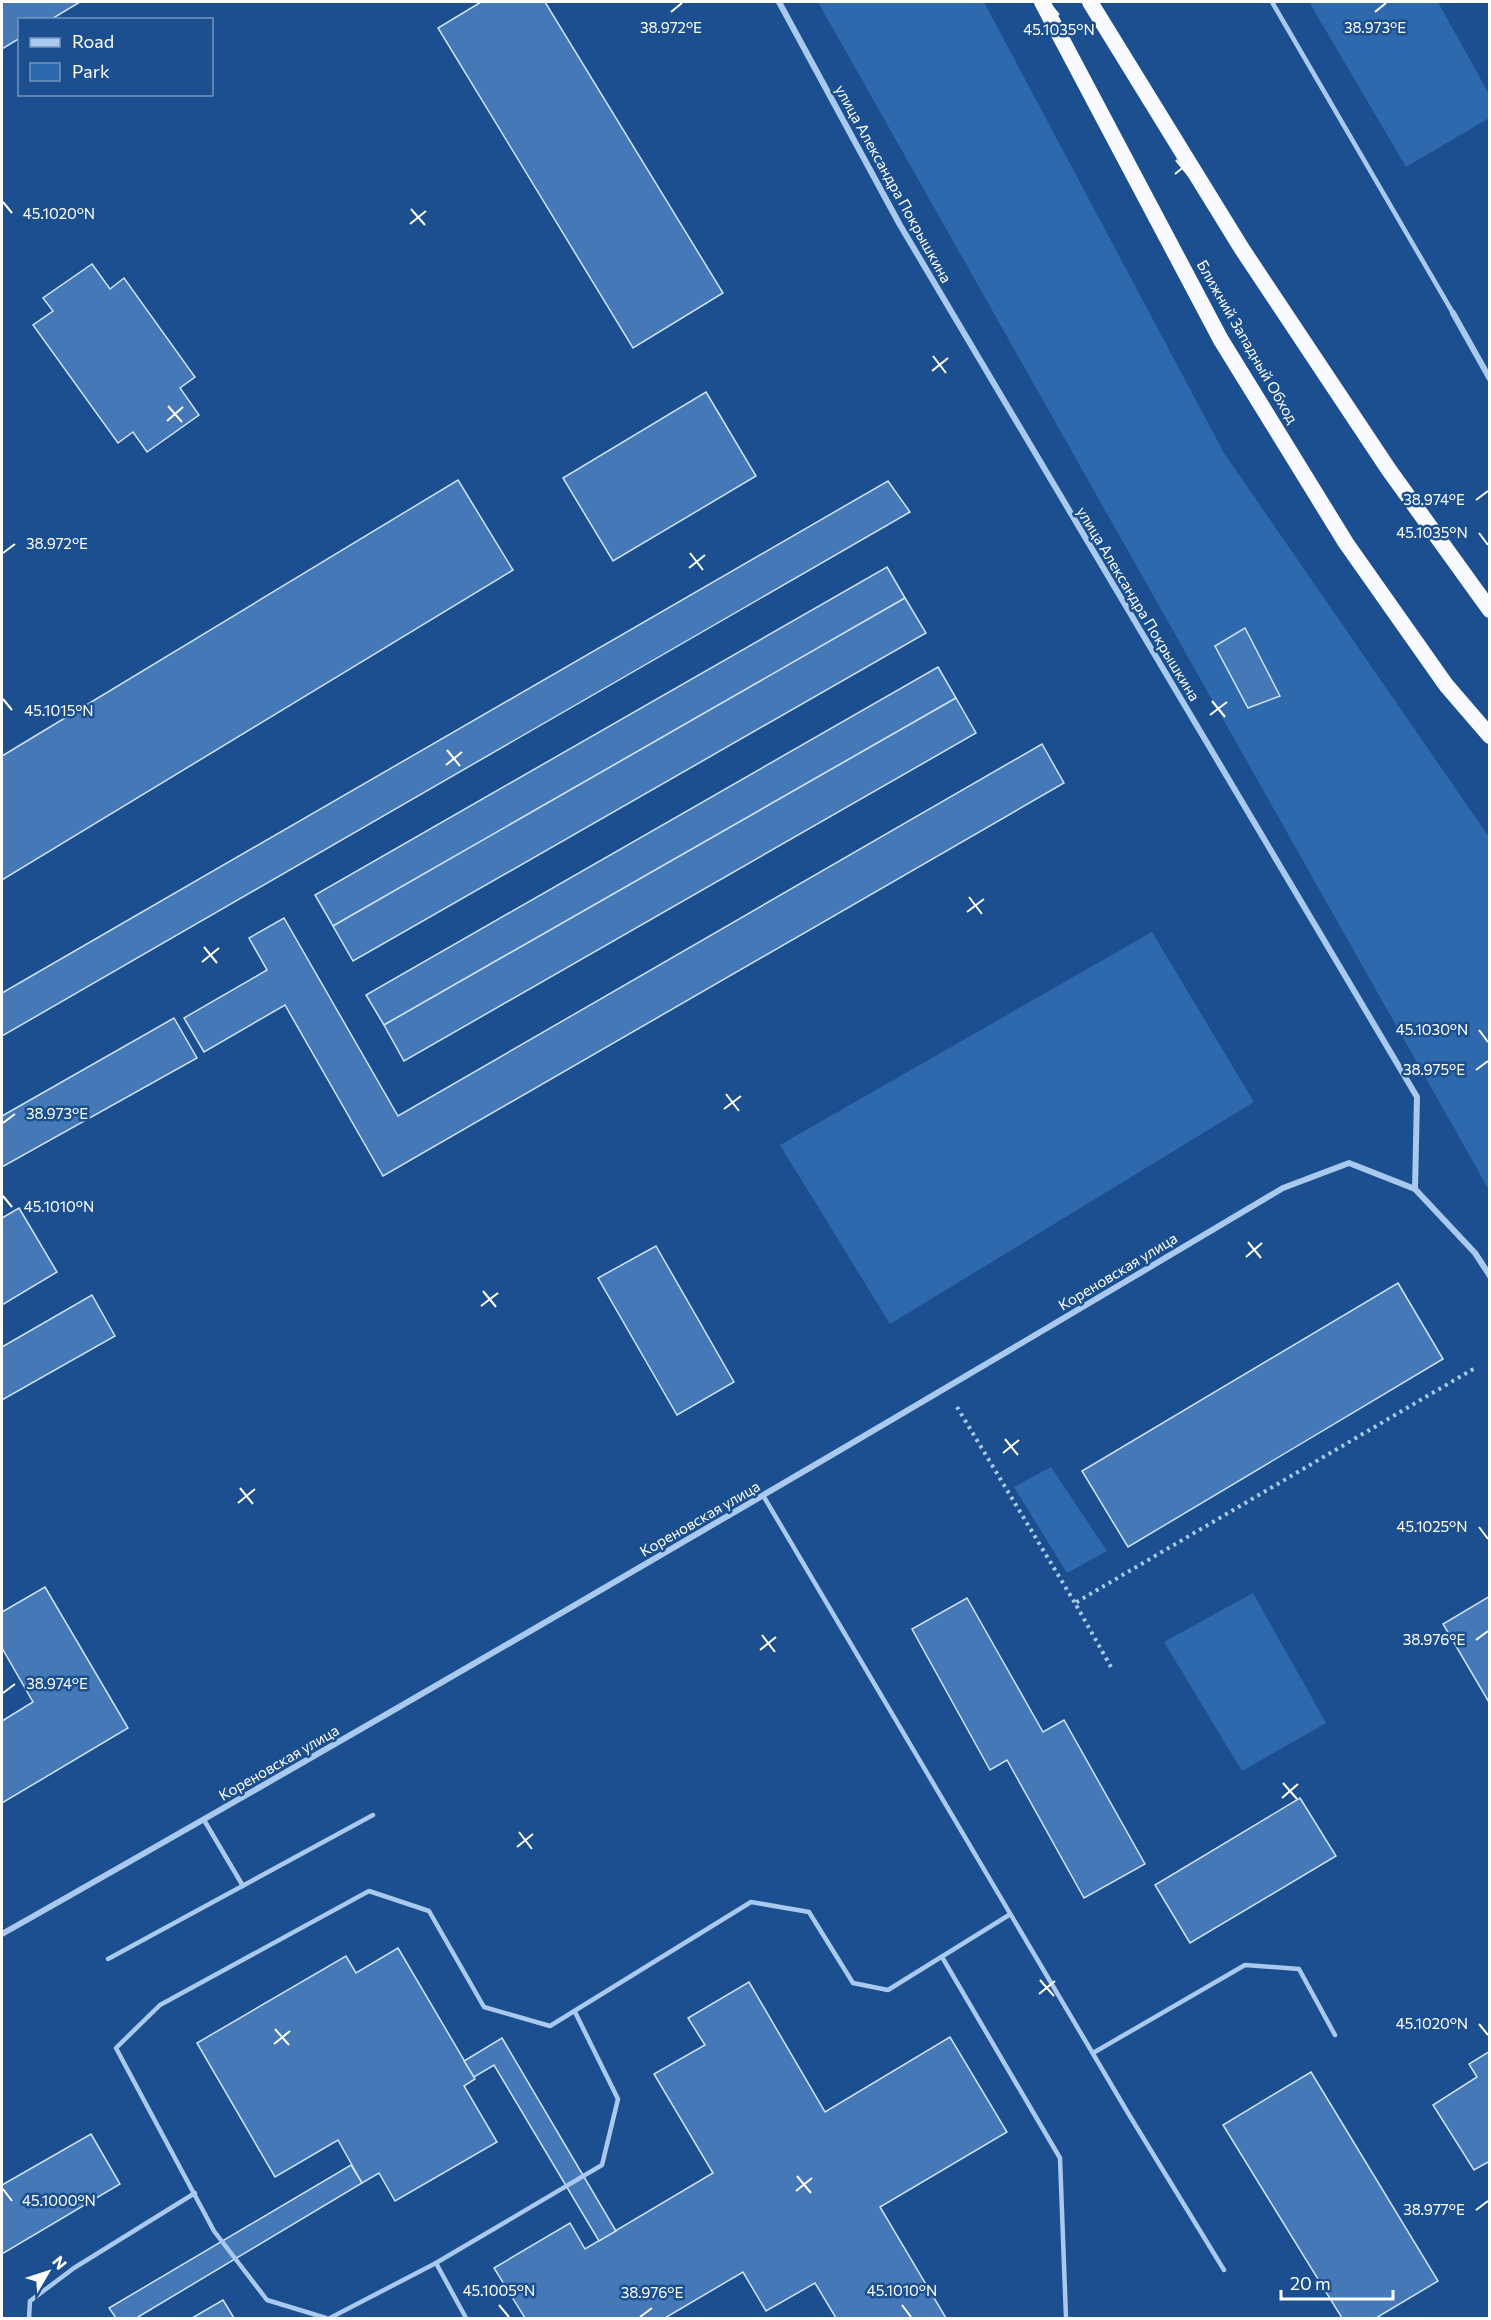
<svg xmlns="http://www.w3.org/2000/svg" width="1491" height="2320" viewBox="0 0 1491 2320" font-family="Commissioner,sans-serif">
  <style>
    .green { fill: #2e69ad }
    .building { fill: #4478b7; stroke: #cfe3fa; stroke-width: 1.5 }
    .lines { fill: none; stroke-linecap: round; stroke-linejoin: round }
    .path { stroke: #a9c9ee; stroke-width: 4; stroke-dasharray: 3 4.5; stroke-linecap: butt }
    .service { stroke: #a9c9ee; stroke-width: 4.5 }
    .minor { stroke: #a9c9ee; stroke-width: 6 }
    .trunk { stroke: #f8faff; stroke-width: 16 }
    .ticks { fill: none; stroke: #fff; stroke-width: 2 }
    .labels { text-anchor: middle; stroke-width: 5; stroke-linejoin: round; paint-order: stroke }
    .street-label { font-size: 15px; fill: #fff; stroke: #1b4f8f }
    .ticks-label { font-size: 15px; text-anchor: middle; fill: #fff; stroke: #1b4f8f; stroke-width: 5; stroke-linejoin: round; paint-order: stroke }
  </style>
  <rect width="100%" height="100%" fill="#1b4f8f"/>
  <g class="green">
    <polygon points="818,2 984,2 1224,453 1489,837 1489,1190"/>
    <polygon points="1309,2 1438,2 1489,94 1489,118 1406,167"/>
    <polygon points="1152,932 1254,1102 890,1324 780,1145"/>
    <polygon points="1051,1467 1107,1551 1067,1573 1014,1487"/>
    <polygon points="1253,1593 1326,1723 1242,1771 1164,1642"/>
  </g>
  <g class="building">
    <polygon points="2,2 80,2 50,20 20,20 20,38 2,49"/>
    <polygon points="481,2 545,2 723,293 633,348 438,28"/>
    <polygon points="92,264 110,289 124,278 195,377 180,388 199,415 147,452 133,432 118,443 33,325 53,311 43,298"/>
    <polygon points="706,392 756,476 613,561 563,478"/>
    <polygon points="458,480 513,570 2,880 2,756"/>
    <polygon points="888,481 910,512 2,1036 2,993"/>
    <polygon points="887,567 905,598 333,926 315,895"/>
    <polygon points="905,598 926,633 353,961 333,926"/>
    <polygon points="1245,628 1280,696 1248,708 1215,646"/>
    <polygon points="938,667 956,698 384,1025 366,995"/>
    <polygon points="956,698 976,733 404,1061 384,1025"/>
    <polygon points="1042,744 1064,783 383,1176 285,1005 204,1052 184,1018 267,970 249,938 284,918 398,1116"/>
    <polygon points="174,1018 197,1058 2,1167 2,1116"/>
    <polygon points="19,1208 57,1272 2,1305 2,1218"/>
    <polygon points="656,1246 734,1382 677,1415 598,1278"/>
    <polygon points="1398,1283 1443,1359 1128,1547 1082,1471"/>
    <polygon points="92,1295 115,1336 2,1400 2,1347"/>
    <polygon points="45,1587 128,1728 2,1803 2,1721 33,1702 2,1648 2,1612"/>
    <polygon points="1490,1596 1490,1704 1443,1624"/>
    <polygon points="967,1598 1043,1732 1064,1720 1145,1864 1084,1898 1007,1760 990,1770 912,1629"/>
    <polygon points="1300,1798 1336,1856 1190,1943 1155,1885"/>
    <polygon points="398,1948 474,2077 475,2079 464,2086 497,2142 395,2201 379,2173 362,2183 338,2140 275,2177 197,2043 346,1956 356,1973"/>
    <polygon points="749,1982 825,2112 950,2037 1007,2132 880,2207 946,2318 836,2318 815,2283 766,2311 743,2272 665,2318 525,2318 494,2268 570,2223 585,2249 713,2173 654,2074 705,2045 688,2018"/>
    <polygon points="502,2038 616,2231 599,2241 494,2065 474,2077 464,2061"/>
    <polygon points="1490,2051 1490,2161 1474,2170 1433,2105 1477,2077 1469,2064"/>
    <polygon points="1311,2072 1438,2281 1376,2318 1342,2318 1223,2125"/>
    <polygon points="91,2134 120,2184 2,2254 2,2185"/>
    <polygon points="351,2165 362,2183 138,2317 139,2318 116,2318 109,2308"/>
    <polygon points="223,2300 234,2318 192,2318"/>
  </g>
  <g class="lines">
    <g class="path">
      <polyline points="957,1407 1075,1603"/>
      <polyline points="1111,1667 1075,1603 1475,1368"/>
    </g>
    <g class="service">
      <polyline points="1272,2 1453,313"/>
      <polyline points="764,1497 1128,2113 1224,2270"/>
      <polyline points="204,1820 243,1886"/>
      <polyline points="942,1957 1060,2158 1066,2318"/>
      <polyline points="108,1959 373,1815"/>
      <polyline points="1093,2053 1245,1965 1299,1969 1335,2035"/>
      <polyline points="436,2263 602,2165 618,2099 575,2012"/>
      <polyline points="29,2318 30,2301 74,2268 195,2193"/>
      <polyline points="326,2318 267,2300 214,2231 116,2048 160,2005 369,1891 429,1911 484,2007 550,2026 751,1902 809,1912 853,1983 888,1990 1009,1915"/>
      <polyline points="330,2318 436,2263 466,2318"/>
    </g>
    <g class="minor">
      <polyline points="779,2 900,225 1417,1097 1415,1189 1475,1253 1490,1276"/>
      <polyline points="1453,313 1490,379"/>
      <path d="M 2,1934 C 432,1691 858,1441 1283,1188 L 1349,1163 L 1415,1189"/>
    </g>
    <g class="trunk">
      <polyline points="1042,2 1221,340 1346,543 1446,685 1490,736"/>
      <polyline points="1090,2 1242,249 1389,470 1490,610"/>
    </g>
  </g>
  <path class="ticks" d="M 1049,3 L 1059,15M 671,12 L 682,3M 1375,12 L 1386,3M 1176,160 L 1189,176M 1175,174 L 1191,161M 3,202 L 12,213M 411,209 L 425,225M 410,224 L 426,211M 933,356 L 946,373M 932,371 L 948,358M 168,406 L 182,422M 167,421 L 183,407M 1476,500 L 1488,491M 1479,533 L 1488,545M 3,553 L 15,544M 690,553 L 703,570M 689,568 L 705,555M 3,699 L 12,710M 1212,701 L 1225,717M 1210,715 L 1227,702M 447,750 L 460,766M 446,765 L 462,752M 969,897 L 982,914M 967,912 L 984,899M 204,947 L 217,963M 202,962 L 219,948M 1479,1030 L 1488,1042M 1476,1070 L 1488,1061M 726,1094 L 739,1111M 724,1109 L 741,1096M 3,1123 L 15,1114M 3,1196 L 12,1207M 1248,1242 L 1261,1258M 1246,1257 L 1262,1243M 483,1291 L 496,1307M 481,1306 L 498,1293M 1005,1439 L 1018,1455M 1003,1453 L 1019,1440M 240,1488 L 253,1504M 238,1503 L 255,1489M 1479,1527 L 1488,1539M 762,1635 L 775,1652M 1476,1640 L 1488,1631M 760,1650 L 776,1637M 3,1693 L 15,1684M 1283,1783 L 1297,1799M 1282,1798 L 1298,1784M 519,1832 L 532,1849M 517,1847 L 533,1834M 1040,1980 L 1054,1996M 1039,1994 L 1055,1981M 1479,2024 L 1488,2035M 275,2029 L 289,2045M 274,2044 L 290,2031M 797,2176 L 811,2193M 3,2189 L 12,2201M 796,2191 L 812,2178M 1476,2210 L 1488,2201M 499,2305 L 509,2317M 902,2305 L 911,2317M 640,2317 L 652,2308"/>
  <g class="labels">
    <g class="street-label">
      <text transform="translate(893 184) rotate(61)" y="5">улица Александра Покрышкина</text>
      <text transform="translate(1247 342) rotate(60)" y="5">Ближний Западный Обход</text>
      <text transform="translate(1138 604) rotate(59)" y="5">улица Александра Покрышкина</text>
      <text transform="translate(1118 1272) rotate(-31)" y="5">Кореновская улица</text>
      <text transform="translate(700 1519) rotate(-30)" y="5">Кореновская улица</text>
      <text transform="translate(279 1763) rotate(-30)" y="5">Кореновская улица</text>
    </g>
  </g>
  <g class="ticks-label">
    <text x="1375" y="33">38.973°E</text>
    <text x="671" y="33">38.972°E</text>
    <text x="1059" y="35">45.1035°N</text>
    <text x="59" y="219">45.1020°N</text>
    <text x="1434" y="505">38.974°E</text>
    <text x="1432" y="538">45.1035°N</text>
    <text x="57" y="549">38.972°E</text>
    <text x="59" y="716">45.1015°N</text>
    <text x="1432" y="1035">45.1030°N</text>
    <text x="1434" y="1075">38.975°E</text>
    <text x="57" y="1119">38.973°E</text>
    <text x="59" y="1212">45.1010°N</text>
    <text x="1432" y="1532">45.1025°N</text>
    <text x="1434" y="1645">38.976°E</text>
    <text x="57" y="1689">38.974°E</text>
    <text x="1432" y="2029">45.1020°N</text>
    <text x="59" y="2206">45.1000°N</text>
    <text x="1434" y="2215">38.977°E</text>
    <text x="499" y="2296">45.1005°N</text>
    <text x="902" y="2296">45.1010°N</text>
    <text x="652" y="2298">38.976°E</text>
  </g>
  <rect width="1491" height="2320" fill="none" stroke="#ffffff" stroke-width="6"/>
  <rect x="18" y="18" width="195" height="78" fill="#1b4f8f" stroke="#7695bc" stroke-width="1.5"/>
  <rect x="30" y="38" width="30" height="9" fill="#a9c9ee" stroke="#7695bc" stroke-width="1.5"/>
  <text x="72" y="48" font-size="18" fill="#ffffff">Road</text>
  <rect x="30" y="63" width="30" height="18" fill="#2e69ad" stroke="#7695bc" stroke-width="1.5"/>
  <text x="72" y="78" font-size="18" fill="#ffffff">Park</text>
  <g transform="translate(48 2272) rotate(51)" stroke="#1b4f8f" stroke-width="4.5" paint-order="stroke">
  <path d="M0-4.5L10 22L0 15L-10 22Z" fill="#ffffff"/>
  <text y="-9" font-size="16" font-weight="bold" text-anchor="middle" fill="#ffffff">N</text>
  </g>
  <path d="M1281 2290v9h112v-9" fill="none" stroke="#ffffff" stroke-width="3"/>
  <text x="1290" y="2290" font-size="18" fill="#ffffff" stroke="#1b4f8f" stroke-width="4.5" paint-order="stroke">20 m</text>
</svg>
